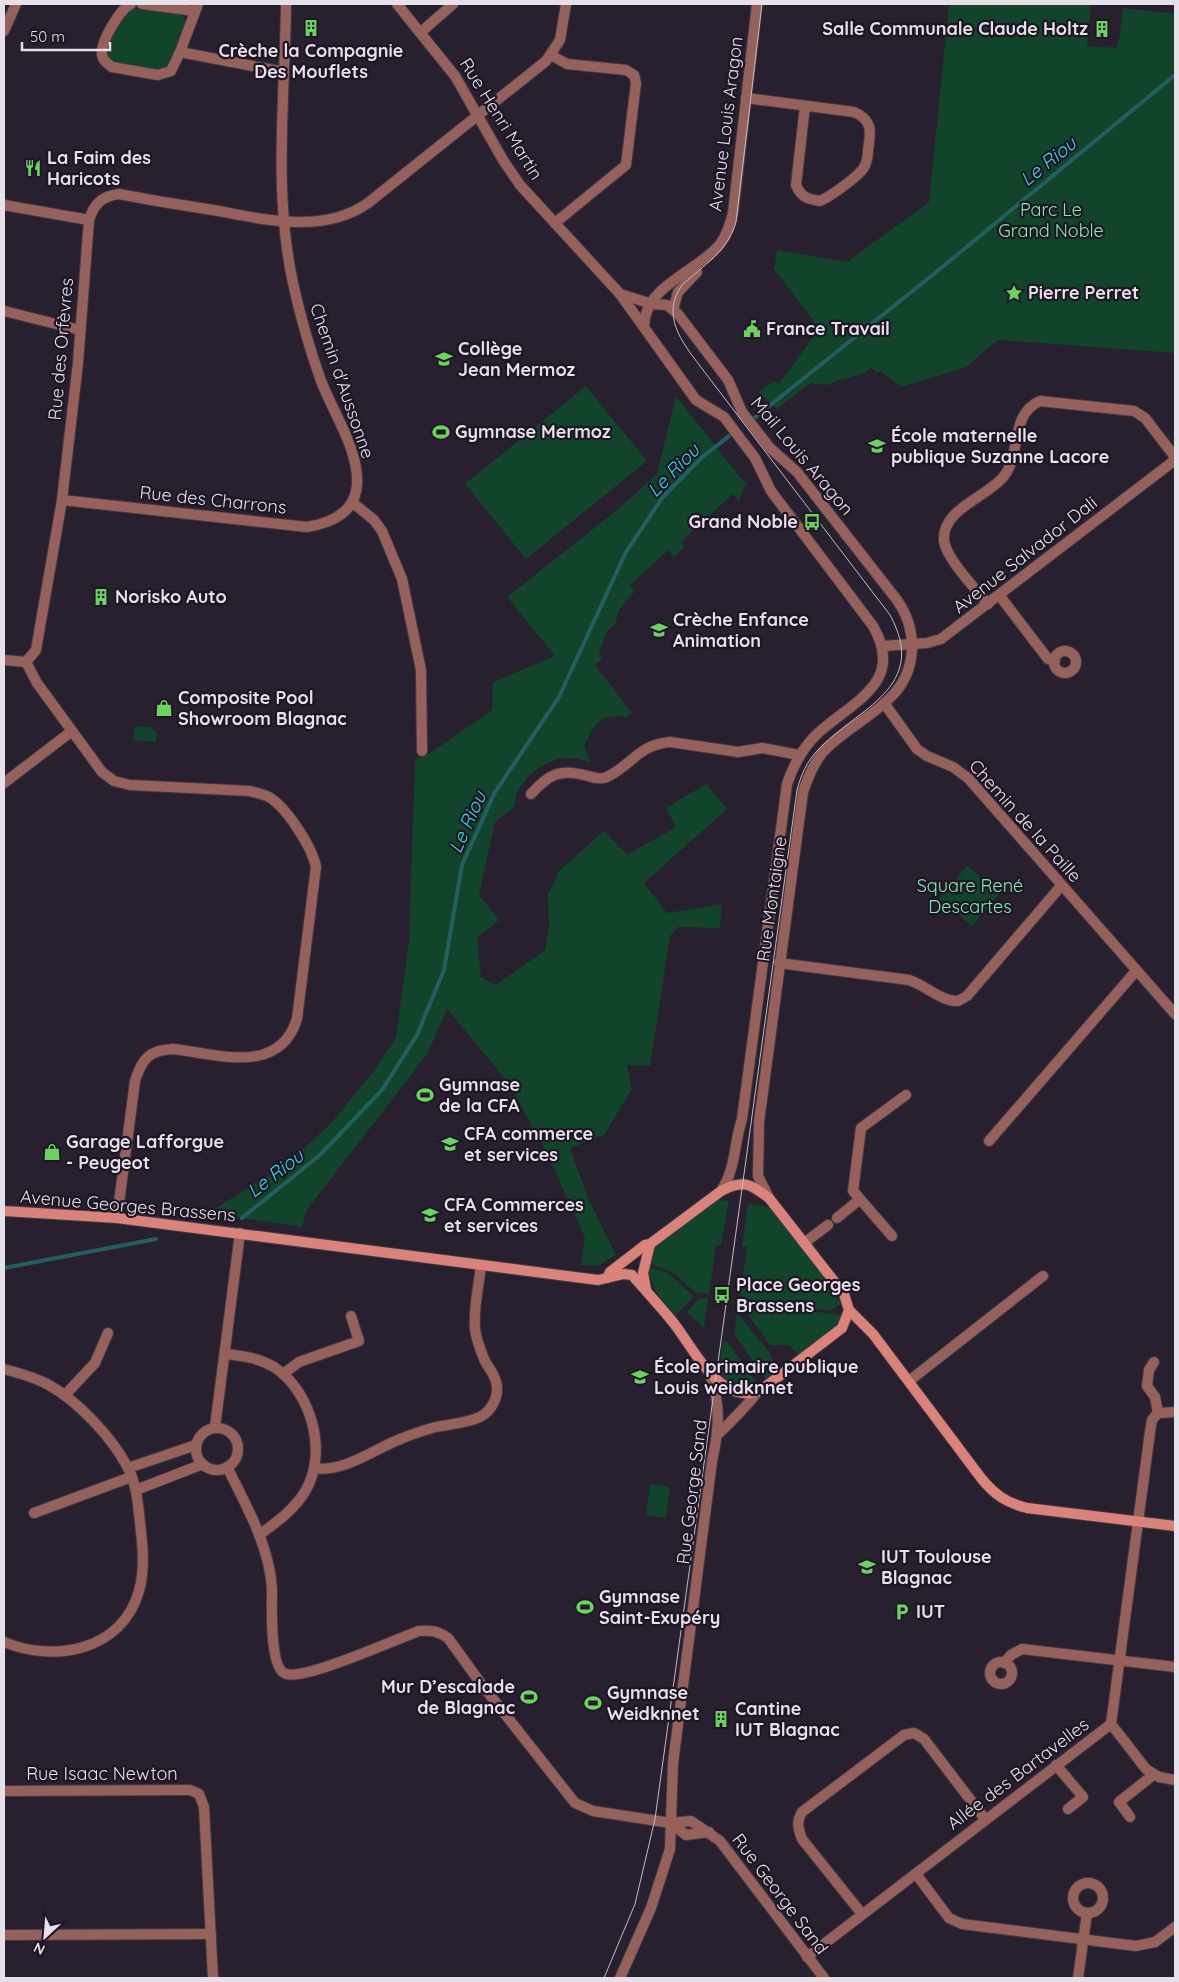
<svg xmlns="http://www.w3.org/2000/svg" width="1179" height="1982" viewBox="0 0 1179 1982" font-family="Quicksand,sans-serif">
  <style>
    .green { fill: #11442a }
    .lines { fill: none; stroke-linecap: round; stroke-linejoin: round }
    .stream { stroke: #255e61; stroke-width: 4 }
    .street-casing { stroke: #433a49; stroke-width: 12 }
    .secondary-casing { stroke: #433a49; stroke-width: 12 }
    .street { stroke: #97615b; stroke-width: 10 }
    .secondary { stroke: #d9837a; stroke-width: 10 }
    .tram { stroke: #c2bbc6; stroke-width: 1 }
    .labels { text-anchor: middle; stroke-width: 4.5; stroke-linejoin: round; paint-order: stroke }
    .poi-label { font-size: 18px; font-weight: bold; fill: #e6e0ea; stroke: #1e1625; text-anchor: start }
    .street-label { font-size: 18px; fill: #e6e0ea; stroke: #1e1625 }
    .park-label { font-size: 18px; fill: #83eaae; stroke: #1e1625 }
    .water-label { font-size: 19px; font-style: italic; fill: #36dbe4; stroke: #1e1625 }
  </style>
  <rect width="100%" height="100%" fill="#281f2f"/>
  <g class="green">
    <path d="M 949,4 L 1091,4 L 1087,46 L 1116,48 L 1120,35 L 1123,8 L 1175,14 L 1175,353 L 998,340 L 966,367 L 902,387 L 880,371 L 878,373 L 871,368 C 858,379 842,376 828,385 L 810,383 L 777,409 L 758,392 L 774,381 L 779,384 L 818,330 L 811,325 L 814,322 L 774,269 L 777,250 L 847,262 L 929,202 Z"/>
    <polygon points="135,9 180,13 187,22 172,64 163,72 115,64 107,57 108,47 125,12"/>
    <polygon points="586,386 647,461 526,559 465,484"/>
    <path d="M 676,396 L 743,481 L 747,481 L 739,501 L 733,494 L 681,542 L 685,547 L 674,557 L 668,550 L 630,585 L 635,591 L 619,610 L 615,625 L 607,631 L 599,653 L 602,659 L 595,665 L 632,713 L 626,717 C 599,713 595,724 584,746 L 590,762 L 575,758 L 557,759 L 545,764 L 528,776 L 517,792 L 514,807 L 495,822 L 479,895 L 499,920 L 477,938 L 481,977 L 496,985 L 545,950 L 549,927 L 548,894 L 559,871 L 604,831 L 627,855 L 676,827 L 666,808 L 706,784 L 727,809 L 644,883 L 667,913 L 722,904 L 720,928 L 678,927 L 670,936 L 650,1066 L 627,1065 L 632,1089 L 604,1135 L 570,1148 L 589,1200 L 616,1255 L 598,1266 L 581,1265 L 585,1238 L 547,1153 L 508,1082 L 447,1009 L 428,1053 L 306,1211 L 302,1227 L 208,1213 L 288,1163 L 331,1123 L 373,1072 L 396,1037 L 409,940 L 415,759 L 430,753 L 492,710 L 493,682 L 555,656 L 507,597 L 616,511 L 657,474 Z"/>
    <polygon points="135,726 151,727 157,733 156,742 133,740"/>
    <polygon points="967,866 1000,893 972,926 939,899"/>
    <polygon points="717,1200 729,1201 721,1245 716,1245 709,1294 695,1292 672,1272 648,1263 655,1247"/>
    <polygon points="748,1204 770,1207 837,1294 841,1304 829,1311 740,1298 747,1247 742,1246"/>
    <polygon points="648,1267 668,1273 694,1297 675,1316 654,1289"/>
    <polygon points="699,1298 708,1298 704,1328 687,1312"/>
    <polygon points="739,1302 841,1315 834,1329 799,1354 788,1345 770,1345"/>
    <polygon points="737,1313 770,1353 777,1372 766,1380 734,1334"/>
    <path d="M 723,1341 L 728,1342 L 758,1385 C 741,1389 730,1386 719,1372 Z"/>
    <polygon points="650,1484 670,1487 666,1518 646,1515"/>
  </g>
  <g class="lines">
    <g class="stream">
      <polyline points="753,419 935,273 1175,75"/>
      <polyline points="242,1218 320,1155 382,1090 417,1035 444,970 462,865 495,792 559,697 626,552 662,498 701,458 733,433"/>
      <polyline points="4,1268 156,1239"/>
    </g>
    <g class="street-casing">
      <g id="street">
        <path d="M 131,4 C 120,9 100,42 102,55 C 103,61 107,63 112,67 L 158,75 L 171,71 L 180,52"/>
        <polyline points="142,4 195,11"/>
        <polyline points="198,4 180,52 284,72"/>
        <path d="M 397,4 L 455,76 L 503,160 L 520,185 L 620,294 L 696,400 L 724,417 L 755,458 L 771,491 L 873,626 C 907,685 848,703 814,737 C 801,751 793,766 787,784 L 742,1119 C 734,1143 736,1169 721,1191"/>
        <polyline points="4,31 16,4"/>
        <polyline points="421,32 453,4"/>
        <polyline points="551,55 567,64 626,70 634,75 636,83 626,165 555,223"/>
        <path d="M 746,98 L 854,112 C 873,120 871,132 868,150 C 868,156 867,163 863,169 C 856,178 831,196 820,201 C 807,199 801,197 796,185 L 805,106"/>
        <polyline points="4,205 89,220"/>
        <path d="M 620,294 L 652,304 L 667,305 L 678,314 L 728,380 L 742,412 L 770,448 L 797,472 L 897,600 C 918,630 918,671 890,698 C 870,718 844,730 824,751 C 814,762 808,777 803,792 L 759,1122 L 758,1176 L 769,1198"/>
        <polyline points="673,310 678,292 697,272"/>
        <polyline points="4,311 80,330"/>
        <path d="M 644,327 C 644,285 698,272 720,244 C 727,235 730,224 733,213 L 757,4"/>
        <path d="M 62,500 L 307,527 C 331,523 355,513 357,485 C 359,448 332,412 320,378 C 309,347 300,315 293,283 C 273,191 285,98 286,4"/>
        <polyline points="353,503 374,520 382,531 402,579 421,670 422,751"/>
        <polyline points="999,595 1048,659 1055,661"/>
        <path d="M 988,604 C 976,589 947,560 944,541 C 941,509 988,497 1004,476 C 1022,453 1009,415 1040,401 L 1134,411 L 1145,418 L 1175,457"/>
        <polyline points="883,646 927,643 941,639 1175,460"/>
        <circle cx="1065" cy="662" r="11"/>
        <polyline points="4,660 26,662"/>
        <path d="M 26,662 L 36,650 L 62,500 L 78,363 L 89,220 C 94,204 102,196 119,194 C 150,200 181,205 213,210 C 262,219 323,235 368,203 L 546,61 L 560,40 L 566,4"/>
        <path d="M 26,662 L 37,683 L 102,772 L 114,781 L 130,785 L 250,791 C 256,793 263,794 269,797 C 287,808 312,847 316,867 L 297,1019 C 279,1076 218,1054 173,1049 C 149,1050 142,1059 135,1081 L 117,1218"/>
        <polyline points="884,703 917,749 927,756 953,767 968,778 1175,1014"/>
        <polyline points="4,783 72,731"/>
        <path d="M 531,794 C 549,774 560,768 588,776 C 594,778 601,780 607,777 C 632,765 638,745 670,742 L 738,752 L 762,748 L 799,755"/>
        <path d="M 779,963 L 909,980 C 925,985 942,1002 958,1001 L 967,996 L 1061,886"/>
        <polyline points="989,1141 1136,971"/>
        <polyline points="837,1218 859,1200"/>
        <polyline points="892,1236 853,1191 861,1128 906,1095"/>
        <polyline points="804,1243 828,1225"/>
        <path d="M 226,1354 C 243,1356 259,1358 274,1367 C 311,1391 328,1451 306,1490 C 295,1509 277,1522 259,1535"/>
        <polyline points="1154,1362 1149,1370 1147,1386 1155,1397 1158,1413"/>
        <path d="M 4,1369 C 18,1373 34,1377 47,1384 C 77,1400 112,1437 128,1468 C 137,1485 138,1505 140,1523 C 143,1547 145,1569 139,1591 C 122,1651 54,1663 4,1642"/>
        <polyline points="283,1374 299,1362 359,1341 351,1316"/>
        <polyline points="909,1381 1043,1276"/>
        <polyline points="65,1395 95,1363 108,1333"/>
        <polyline points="215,1427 240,1233"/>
        <circle cx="217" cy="1449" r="21"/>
        <path d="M 719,1433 C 724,1429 756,1396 757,1392"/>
        <path d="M 227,1467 C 246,1505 269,1545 272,1588 C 272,1604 269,1669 286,1674 C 306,1680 394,1640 419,1631 C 431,1630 438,1631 448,1638 L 482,1685 L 575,1803 L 593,1811 L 671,1823 L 686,1835 L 709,1832"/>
        <polyline points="128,1468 196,1445"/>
        <path d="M 314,1468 C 345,1473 375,1448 403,1438 C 412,1434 422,1431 432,1428 C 447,1424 465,1424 480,1417 C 492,1411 500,1395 496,1382 C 494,1373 487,1366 484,1359 C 480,1349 476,1339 475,1329 C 473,1308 479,1286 481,1265"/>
        <polyline points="136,1490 203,1464"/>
        <polyline points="34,1513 131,1477"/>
        <circle cx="1001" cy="1673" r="11"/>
        <polyline points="1004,1663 1011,1655 1022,1649 1175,1667"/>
        <polyline points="1111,1724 1146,1769 1159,1777 1175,1780"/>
        <polyline points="1056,1765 1083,1797 1068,1809"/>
        <polyline points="4,1791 179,1790 190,1790 199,1794 204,1807 213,1978"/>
        <polyline points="1130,1817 1119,1802 1153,1775"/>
        <polyline points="671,1823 691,1821 720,1841 824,1978"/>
        <polyline points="916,1874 949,1918 962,1924 1136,1946 1155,1942 1175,1927"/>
        <circle cx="1088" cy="1898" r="15"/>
        <path d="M 862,1914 L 802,1839 C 798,1828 796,1822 802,1812 L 904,1735 L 914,1733 L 924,1739 L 985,1819"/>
        <polyline points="4,1935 211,1934"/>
        <polyline points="807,1957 1111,1724 1150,1432 1152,1420 1158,1413 1175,1412"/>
        <path d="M 620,1978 L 651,1908 L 670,1849 L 673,1763 L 712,1461 C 719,1430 721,1404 710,1374"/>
        <polyline points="1078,1978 1087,1913"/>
      </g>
    </g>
    <g class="secondary-casing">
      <g id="secondary">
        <path d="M 4,1211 L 117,1218 L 598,1280 L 624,1274 L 632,1275 C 645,1290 659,1305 672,1321 C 693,1346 723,1414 765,1387 L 842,1328 L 849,1310 L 844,1294 L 769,1198 C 750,1184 744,1179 721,1191 L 650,1244 L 645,1245 L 610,1272 L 607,1278"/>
        <polyline points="646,1289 643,1273 650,1244"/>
        <path d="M 849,1310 L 873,1334 L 981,1478 C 994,1494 1006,1503 1027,1508 L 1175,1526"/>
      </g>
    </g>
    <use href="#street" class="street"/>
    <use href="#secondary" class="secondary"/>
    <path class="tram" d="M 604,1978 L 635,1904 L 655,1819 L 797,790 C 801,775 807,761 818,750 C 857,708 930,688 890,615 L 700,366 C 681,341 661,315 682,285 C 704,265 728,251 736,222 L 762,4"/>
  </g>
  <defs>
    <g id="building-bare" transform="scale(1.35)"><path d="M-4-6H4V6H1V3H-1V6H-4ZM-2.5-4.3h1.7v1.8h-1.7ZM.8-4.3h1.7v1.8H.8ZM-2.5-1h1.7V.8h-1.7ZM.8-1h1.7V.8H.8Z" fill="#6cd362" stroke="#1e1625" stroke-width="2.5" paint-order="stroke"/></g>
    <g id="restaurant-bare" transform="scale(1.35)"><path d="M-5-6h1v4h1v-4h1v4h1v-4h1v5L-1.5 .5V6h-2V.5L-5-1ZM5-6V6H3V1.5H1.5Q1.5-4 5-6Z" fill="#6cd362" stroke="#1e1625" stroke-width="2.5" paint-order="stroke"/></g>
    <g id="sight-bare" transform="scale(1.35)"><path d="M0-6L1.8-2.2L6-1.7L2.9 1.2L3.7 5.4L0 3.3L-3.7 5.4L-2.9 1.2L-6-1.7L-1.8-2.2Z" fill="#6cd362" stroke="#1e1625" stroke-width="2.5" paint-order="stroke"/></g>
    <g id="civic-bare" transform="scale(1.35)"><path d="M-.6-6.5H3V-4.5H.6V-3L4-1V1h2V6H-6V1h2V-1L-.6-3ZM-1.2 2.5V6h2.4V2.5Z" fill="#6cd362" stroke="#1e1625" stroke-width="2.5" paint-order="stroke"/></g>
    <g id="school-bare" transform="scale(1.35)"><path d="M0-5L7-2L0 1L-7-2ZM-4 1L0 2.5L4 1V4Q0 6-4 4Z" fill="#6cd362" stroke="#1e1625" stroke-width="2.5" paint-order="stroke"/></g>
    <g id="stadium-bare" transform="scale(1.35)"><path d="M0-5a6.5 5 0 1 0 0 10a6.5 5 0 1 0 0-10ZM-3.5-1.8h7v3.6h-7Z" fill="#6cd362" stroke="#1e1625" stroke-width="2.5" paint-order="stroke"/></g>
    <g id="bus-bare" transform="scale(1.35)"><path d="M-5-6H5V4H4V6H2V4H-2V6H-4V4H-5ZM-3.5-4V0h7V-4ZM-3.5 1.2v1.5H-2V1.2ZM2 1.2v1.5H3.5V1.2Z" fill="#6cd362" stroke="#1e1625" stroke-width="2.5" paint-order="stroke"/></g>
    <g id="shop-bare" transform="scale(1.35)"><path d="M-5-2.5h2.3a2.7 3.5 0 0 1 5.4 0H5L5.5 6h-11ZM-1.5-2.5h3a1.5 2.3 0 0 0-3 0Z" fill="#6cd362" stroke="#1e1625" stroke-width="2.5" paint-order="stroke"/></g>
    <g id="university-bare" transform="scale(1.35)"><path d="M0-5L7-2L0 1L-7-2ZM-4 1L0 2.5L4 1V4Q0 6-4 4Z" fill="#6cd362" stroke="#1e1625" stroke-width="2.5" paint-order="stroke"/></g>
    <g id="parking-bare" transform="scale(1.35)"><path d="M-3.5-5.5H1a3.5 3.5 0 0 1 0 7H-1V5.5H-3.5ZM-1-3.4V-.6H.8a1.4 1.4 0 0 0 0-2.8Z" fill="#6cd362" stroke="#1e1625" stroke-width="2.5" paint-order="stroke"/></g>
  </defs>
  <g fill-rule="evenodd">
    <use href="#building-bare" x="311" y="28"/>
    <use href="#building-bare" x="1102" y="29"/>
    <use href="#restaurant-bare" x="33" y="168"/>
    <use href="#sight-bare" x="1014" y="293"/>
    <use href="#civic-bare" x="752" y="329"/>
    <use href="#school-bare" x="444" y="359"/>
    <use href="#stadium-bare" x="441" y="432"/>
    <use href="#school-bare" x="877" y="446"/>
    <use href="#bus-bare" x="812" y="522"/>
    <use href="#building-bare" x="101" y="597"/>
    <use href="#school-bare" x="659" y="630"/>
    <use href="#shop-bare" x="164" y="708"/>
    <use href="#stadium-bare" x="425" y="1095"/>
    <use href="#school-bare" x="450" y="1144"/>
    <use href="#shop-bare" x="52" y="1152"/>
    <use href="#university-bare" x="430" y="1215"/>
    <use href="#bus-bare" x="722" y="1295"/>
    <use href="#school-bare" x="640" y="1377"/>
    <use href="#university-bare" x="867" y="1567"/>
    <use href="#stadium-bare" x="585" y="1607"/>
    <use href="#parking-bare" x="902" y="1612"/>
    <use href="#stadium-bare" x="529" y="1697"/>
    <use href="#stadium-bare" x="593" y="1703"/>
    <use href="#building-bare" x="721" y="1719"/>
  </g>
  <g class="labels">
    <g class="poi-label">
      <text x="1088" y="35" text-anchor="end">Salle Communale Claude Holtz</text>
      <text x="311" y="57" text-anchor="middle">Crèche la Compagnie<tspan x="311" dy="21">Des Mouflets</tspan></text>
      <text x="47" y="164">La Faim des<tspan x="47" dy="21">Haricots</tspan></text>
      <text x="1028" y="299">Pierre Perret</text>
      <text x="766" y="335">France Travail</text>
      <text x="458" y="355">Collège<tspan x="458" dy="21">Jean Mermoz</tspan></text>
      <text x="455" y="438">Gymnase Mermoz</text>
      <text x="891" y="442">École maternelle<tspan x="891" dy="21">publique Suzanne Lacore</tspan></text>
      <text x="798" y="528" text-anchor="end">Grand Noble</text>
      <text x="115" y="603">Norisko Auto</text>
      <text x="673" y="626">Crèche Enfance<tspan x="673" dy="21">Animation</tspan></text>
      <text x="178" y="704">Composite Pool<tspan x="178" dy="21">Showroom Blagnac</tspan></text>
      <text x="439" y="1091">Gymnase<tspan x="439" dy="21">de la CFA</tspan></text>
      <text x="464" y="1140">CFA commerce<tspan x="464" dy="21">et services</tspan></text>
      <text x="66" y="1148">Garage Lafforgue<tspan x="66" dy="21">- Peugeot</tspan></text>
      <text x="444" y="1211">CFA Commerces<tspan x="444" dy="21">et services</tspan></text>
      <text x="736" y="1291">Place Georges<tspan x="736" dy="21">Brassens</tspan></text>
      <text x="654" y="1373">École primaire publique<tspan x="654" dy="21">Louis weidknnet</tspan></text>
      <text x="881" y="1563">IUT Toulouse<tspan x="881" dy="21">Blagnac</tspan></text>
      <text x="599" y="1603">Gymnase<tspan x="599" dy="21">Saint-Exupéry</tspan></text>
      <text x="916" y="1618">IUT</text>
      <text x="515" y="1693" text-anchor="end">Mur D’escalade<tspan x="515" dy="21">de Blagnac</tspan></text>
      <text x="607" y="1699">Gymnase<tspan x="607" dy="21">Weidknnet</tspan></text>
      <text x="735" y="1715">Cantine<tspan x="735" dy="21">IUT Blagnac</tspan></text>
    </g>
    <g class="street-label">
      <text transform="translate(501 119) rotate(58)" y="6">Rue Henri Martin</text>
      <text transform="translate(726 124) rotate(-83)" y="6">Avenue Louis Aragon</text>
      <text transform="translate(61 349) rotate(-85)" y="6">Rue des Orfèvres</text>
      <text transform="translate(342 381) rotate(71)" y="6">Chemin d'Aussonne</text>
      <text transform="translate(802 456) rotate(50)" y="6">Mail Louis Aragon</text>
      <text transform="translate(213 500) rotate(6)" y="6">Rue des Charrons</text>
      <text transform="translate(1025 555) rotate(-38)" y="6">Avenue Salvador Dali</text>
      <text transform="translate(1025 821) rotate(48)" y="6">Chemin de la Paille</text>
      <text transform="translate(772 899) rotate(-82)" y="6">Rue Montaigne</text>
      <text transform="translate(128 1206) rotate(5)" y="6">Avenue Georges Brassens</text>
      <text transform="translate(692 1492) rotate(-83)" y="6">Rue George Sand</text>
      <text x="102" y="1780">Rue Isaac Newton</text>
      <text transform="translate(1018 1774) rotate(-37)" y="6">Allée des Bartavelles</text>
      <text transform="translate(780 1894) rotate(53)" y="6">Rue George Sand</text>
    </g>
    <g class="park-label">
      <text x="1051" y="216">Parc Le<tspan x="1051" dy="21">Grand Noble</tspan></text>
      <text x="970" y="892">Square René<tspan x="970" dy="21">Descartes</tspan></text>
    </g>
    <g class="water-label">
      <text transform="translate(1048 161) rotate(-39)" y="7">Le Riou</text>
      <text transform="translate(673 470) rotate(-46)" y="7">Le Riou</text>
      <text transform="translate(467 822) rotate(-66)" y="7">Le Riou</text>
      <text transform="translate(275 1173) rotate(-38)" y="7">Le Riou</text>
    </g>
  </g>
  <rect width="1179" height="1982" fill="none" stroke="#e6e0ea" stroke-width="10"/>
  <g transform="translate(45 1937) rotate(206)" stroke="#1e1625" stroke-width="4" paint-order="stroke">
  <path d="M0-4L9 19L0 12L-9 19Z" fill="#e6e0ea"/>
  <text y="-8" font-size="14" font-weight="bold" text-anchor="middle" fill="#e6e0ea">N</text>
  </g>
  <path d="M22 42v8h88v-8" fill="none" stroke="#e6e0ea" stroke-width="2.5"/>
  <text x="30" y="42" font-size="15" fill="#e6e0ea" stroke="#1e1625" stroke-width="4" paint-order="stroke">50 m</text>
</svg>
